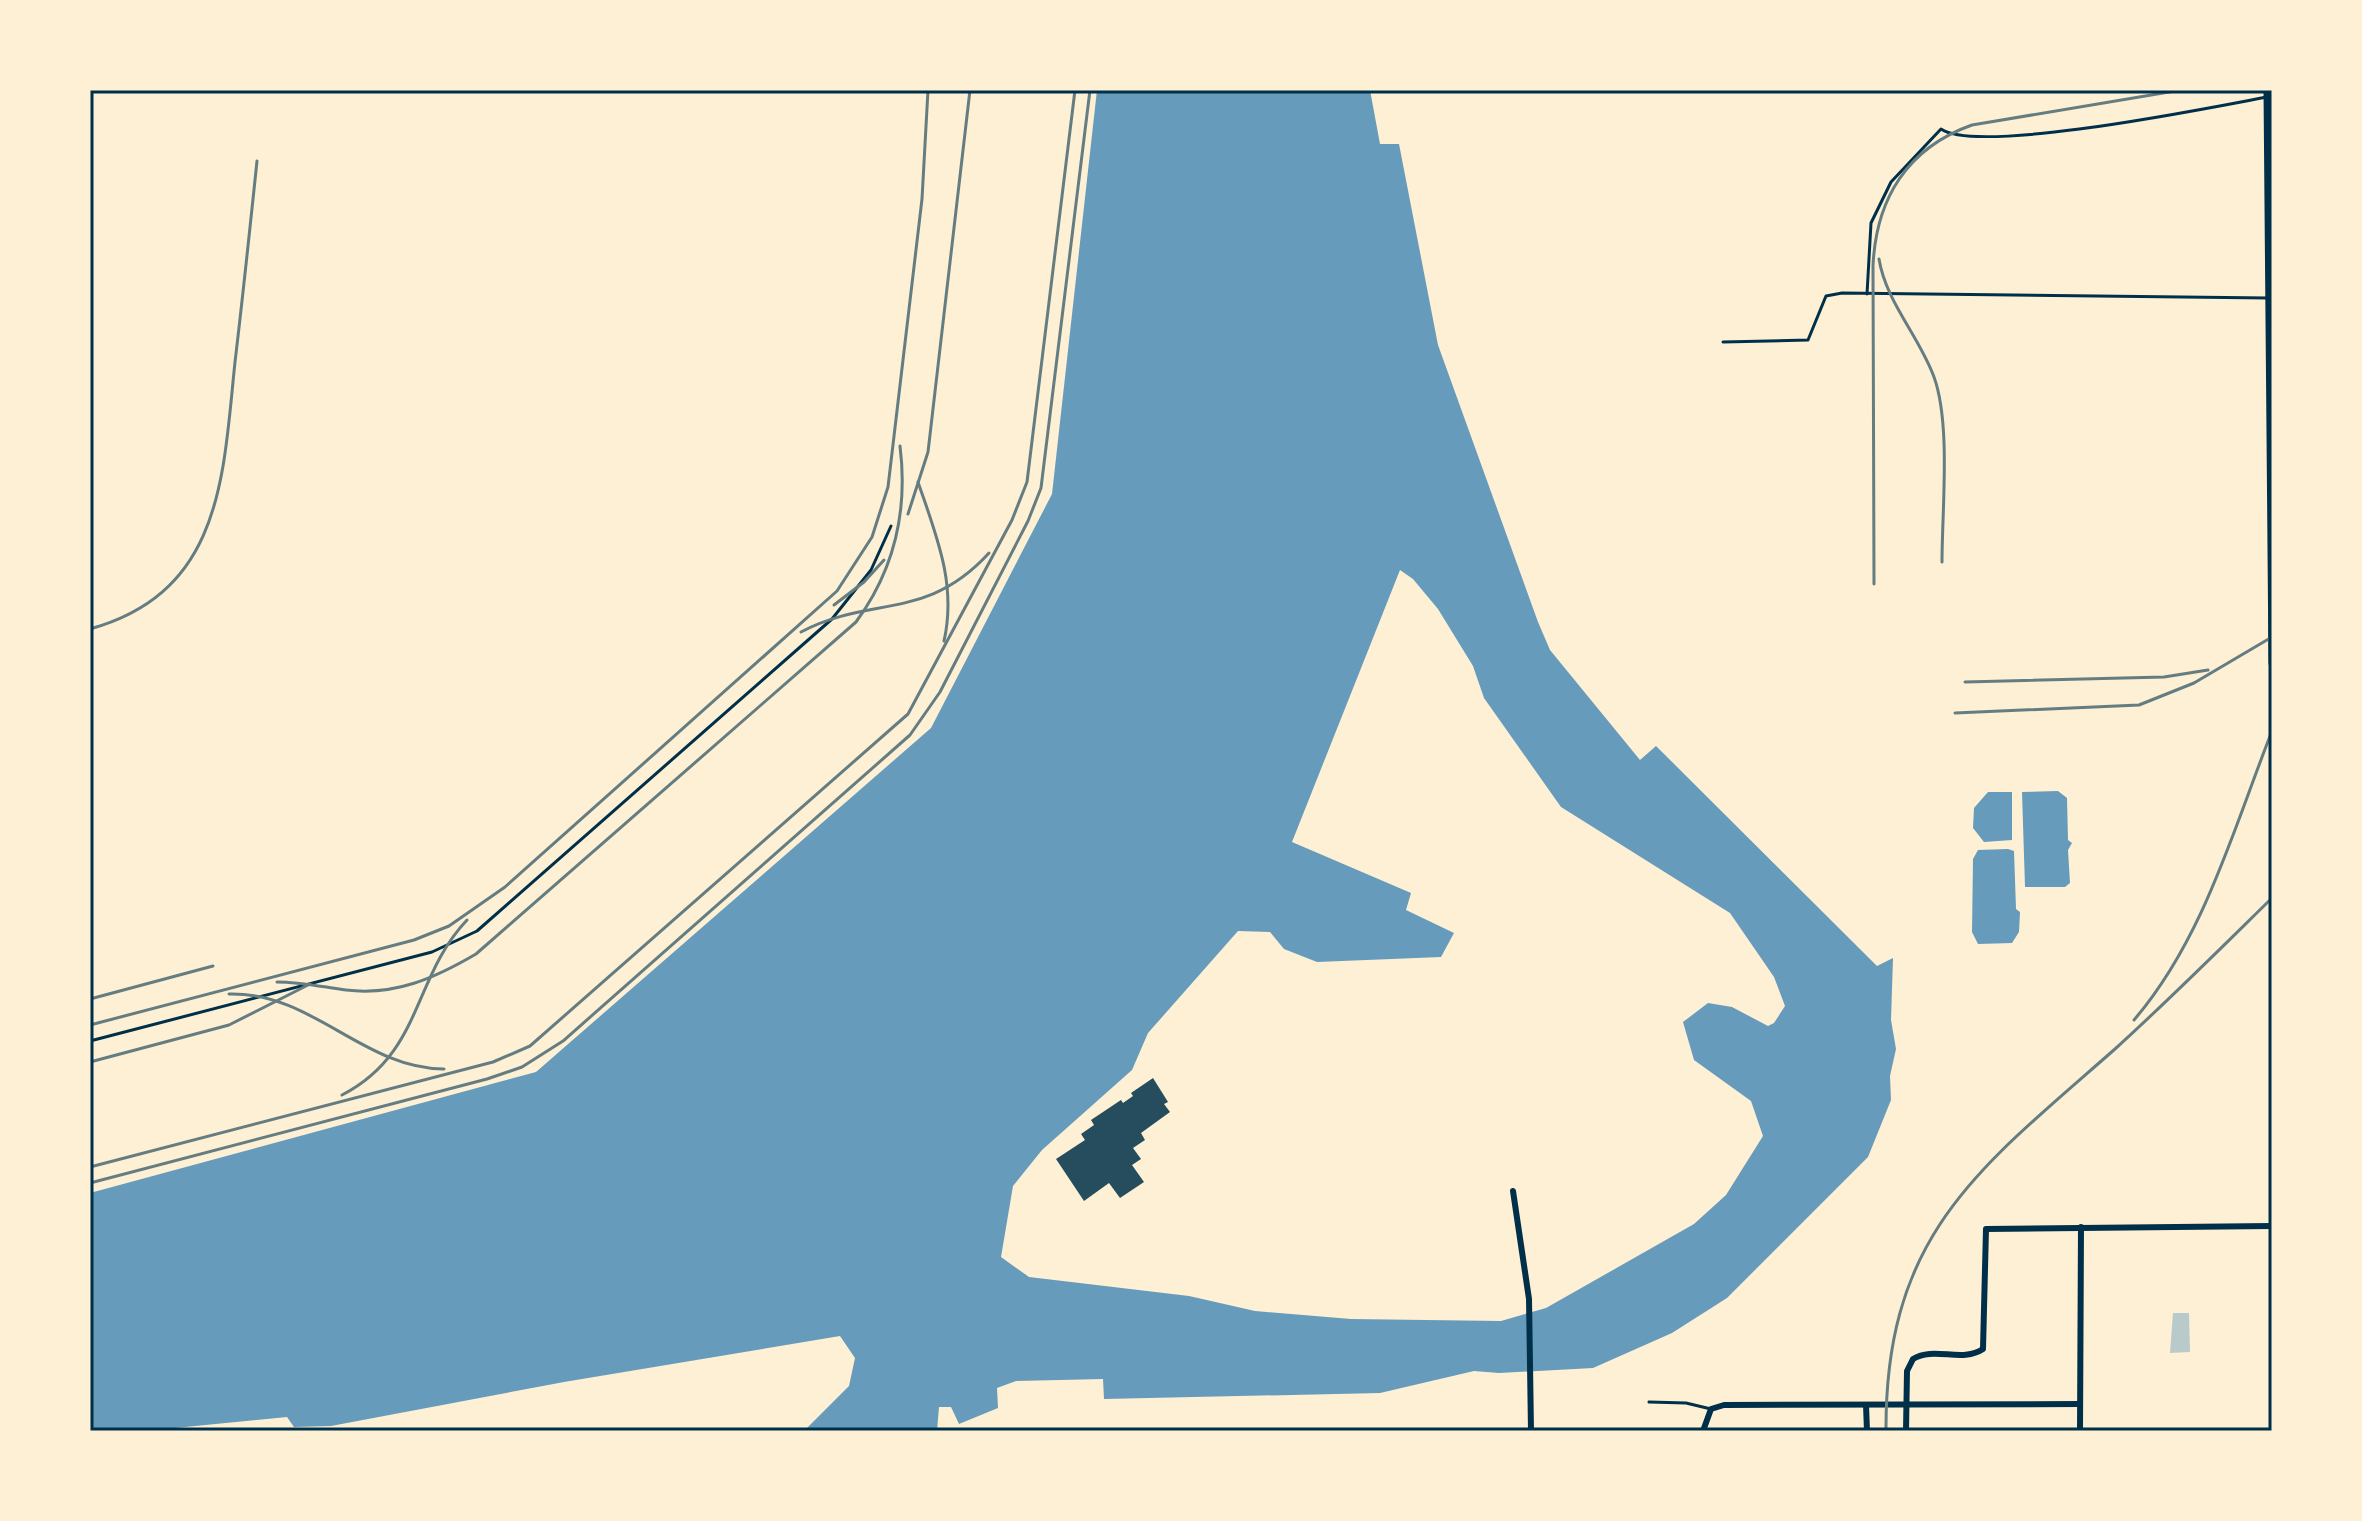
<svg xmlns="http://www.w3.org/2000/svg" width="2362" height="1521" viewBox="0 0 2362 1521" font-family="Barlow,sans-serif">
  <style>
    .green { fill: #b9caca }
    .water { fill: #669bbc; fill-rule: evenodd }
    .building { fill: #264d5e }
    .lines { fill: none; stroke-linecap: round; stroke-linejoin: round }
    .service { stroke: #003049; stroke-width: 3 }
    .minor { stroke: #003049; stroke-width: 6 }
    .tertiary { stroke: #003049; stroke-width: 7 }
    .rail { stroke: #657d81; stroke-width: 3 }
    .neatline { fill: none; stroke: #003049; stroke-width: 3 }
  </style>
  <rect width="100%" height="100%" fill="#fdf0d5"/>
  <polygon class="green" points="2173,1313 2189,1313 2190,1352 2170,1353"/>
  <g class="water">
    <path d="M 1097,90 L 1370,90 L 1380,144 L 1399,144 L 1438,345 L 1538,622 L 1550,650 L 1640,760 L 1656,746 L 1877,966 L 1893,958 L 1891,1020 L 1896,1049 L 1890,1076 L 1891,1100 L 1868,1157 L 1727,1298 L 1672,1333 L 1593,1368 L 1499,1373 L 1474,1371 L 1380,1393 L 1104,1399 L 1103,1379 L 1016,1381 L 997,1388 L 998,1408 L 959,1424 L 951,1407 L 939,1407 L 937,1431 L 804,1431 L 849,1386 L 855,1358 L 840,1336 L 564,1382 L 331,1426 L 294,1427 L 287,1417 L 145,1431 L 90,1431 L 90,1193 L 536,1072 L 931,728 L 1052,494 ZM 1400,570 L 1413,579 L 1438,609 L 1473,666 L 1484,698 L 1561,807 L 1730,913 L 1774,977 L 1785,1006 L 1774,1023 L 1768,1026 L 1732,1007 L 1708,1003 L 1683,1022 L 1694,1060 L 1751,1101 L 1763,1136 L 1726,1195 L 1694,1224 L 1546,1308 L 1501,1321 L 1351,1319 L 1255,1311 L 1189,1296 L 1029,1277 L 1001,1257 L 1013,1186 L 1042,1150 L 1132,1070 L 1148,1033 L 1238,931 L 1270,932 L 1284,949 L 1317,962 L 1441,957 L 1454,933 L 1406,910 L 1411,893 L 1292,842 Z"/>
    <polygon points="2058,791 2067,798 2068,840 2072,843 2068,850 2070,883 2065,887 2025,887 2022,792"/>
    <polygon points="1988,792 2012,792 2012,840 1984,842 1973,828 1974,808"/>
    <polygon points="2008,849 2014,851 2016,909 2020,912 2019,932 2012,943 1978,944 1972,932 1973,859 1978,850"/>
  </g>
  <polygon class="building" points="1153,1078 1168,1102 1164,1104 1170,1112 1141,1133 1145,1140 1133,1148 1141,1159 1132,1165 1144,1182 1120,1198 1109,1183 1084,1201 1056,1159 1085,1140 1081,1134 1094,1125 1091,1120 1121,1100 1123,1103 1133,1096 1131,1093"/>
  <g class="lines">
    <g class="service">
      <path d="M 1867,294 L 1871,223 L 1891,182 L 1941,129 C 1978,155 2213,107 2267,97"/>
      <polyline points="1723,342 1808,340 1826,296 1842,293 2268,298"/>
      <polyline points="90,1041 432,952 477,931 832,619 871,570 891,526"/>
      <polyline points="1649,1402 1686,1403 1711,1409"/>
    </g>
    <g class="minor">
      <polyline points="1513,1191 1529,1299 1531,1431"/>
      <polyline points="1866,1405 1867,1431"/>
      <polyline points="1703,1431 1711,1409 1724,1405 2080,1404"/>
      <path d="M 1906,1431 L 1907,1371 L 1913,1359 C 1934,1346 1962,1363 1983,1349 L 1986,1229 L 2272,1226"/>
      <polyline points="2080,1431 2081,1227"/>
    </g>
    <polyline class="tertiary" points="2267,90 2272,663"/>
    <g class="rail">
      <path d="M 1879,259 C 1886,302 1919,336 1934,377 C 1951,424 1942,510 1942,562"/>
      <path d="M 918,482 C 936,535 957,584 944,641"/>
      <polyline points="908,514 928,452 970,90"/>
      <path d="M 1874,584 L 1873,266 C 1876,199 1907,148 1972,125 L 2181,90"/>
      <polyline points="834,605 864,582 884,560"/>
      <path d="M 90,629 C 223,592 223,476 235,362 C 243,295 250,228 257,161"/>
      <path d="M 801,632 C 871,595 926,622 989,553"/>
      <polyline points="1965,682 2164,677 2208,670"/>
      <polyline points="1955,713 2139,705 2194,683 2272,637"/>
      <path d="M 277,982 C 300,982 323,987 346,990 C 395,996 435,978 476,954 L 856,622 C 895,569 908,510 900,446"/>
      <path d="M 229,994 C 313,992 362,1068 444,1069"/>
      <polyline points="90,999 213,966"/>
      <path d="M 2134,1020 C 2204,938 2233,830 2272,731"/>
      <polyline points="90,1025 414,940 449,926 505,887 837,591 872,537 888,487 922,199 928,90"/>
      <polyline points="90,1062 229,1025 310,984"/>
      <path d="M 342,1095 C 423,1053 412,978 467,920"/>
      <polyline points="90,1167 493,1062 530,1046 908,714 1012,520 1027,482 1075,90"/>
      <polyline points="90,1183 487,1079 522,1067 563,1041 910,735 940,692 1028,521 1041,488 1090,90"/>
      <path d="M 1886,1431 C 1885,1233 1980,1168 2115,1049 C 2169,1000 2220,949 2272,898"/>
    </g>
  </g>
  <rect width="2362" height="1521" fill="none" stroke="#fdf0d5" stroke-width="184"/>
  <rect x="92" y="92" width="2178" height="1337" class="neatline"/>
</svg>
